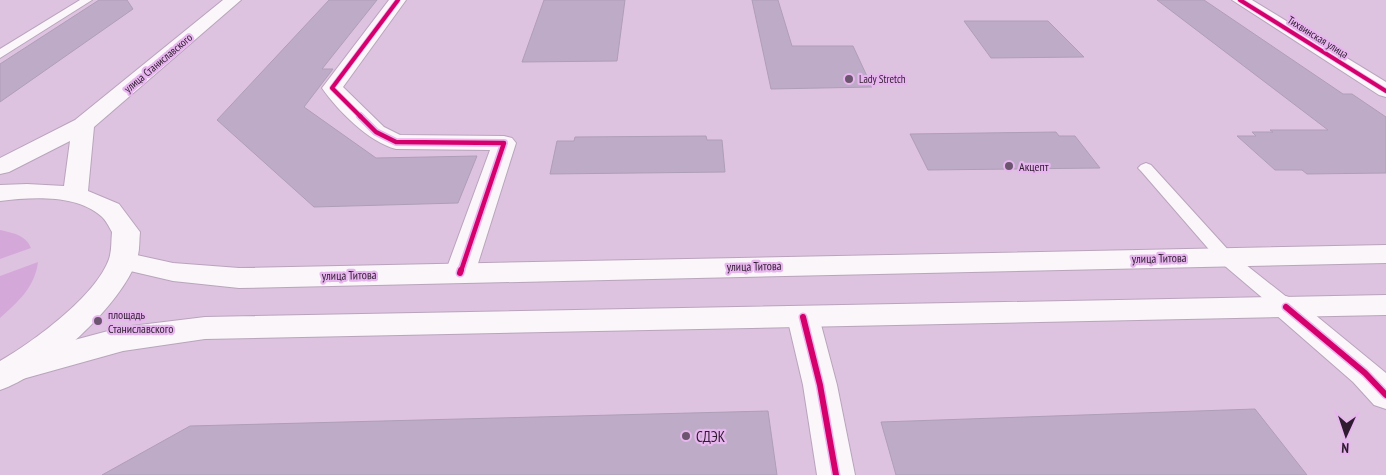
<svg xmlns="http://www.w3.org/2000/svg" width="1386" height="475" viewBox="0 0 1386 475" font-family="'PT Sans Narrow',sans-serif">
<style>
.green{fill:#d5a8da}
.building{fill:#beabc8;stroke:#af9eb7}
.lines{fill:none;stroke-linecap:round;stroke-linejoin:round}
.service-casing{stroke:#b9a4bc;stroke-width:2}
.minor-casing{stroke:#b9a4bc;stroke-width:2}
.secondary-casing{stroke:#b9a4bc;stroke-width:2}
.primary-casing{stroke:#b9a4bc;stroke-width:2}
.service{fill:#faf6fa;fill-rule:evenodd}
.minor{fill:#faf6fa;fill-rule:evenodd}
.secondary{fill:#faf6fa;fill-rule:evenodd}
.primary{fill:#faf6fa;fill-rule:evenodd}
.cycleway-far2-casing{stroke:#e8b6ee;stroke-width:5.5}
.cycleway-far1-casing{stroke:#e8b6ee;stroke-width:8}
.cycleway-casing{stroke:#e8b6ee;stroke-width:9}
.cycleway-far2{stroke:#d6006c;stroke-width:4}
.cycleway-far1{stroke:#d6006c;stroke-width:4.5}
.cycleway{stroke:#d6006c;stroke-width:6}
.poi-dot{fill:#6c566f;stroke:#e8b6ee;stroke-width:2}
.labels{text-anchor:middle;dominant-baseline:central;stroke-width:4.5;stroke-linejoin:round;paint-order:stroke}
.far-street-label{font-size:11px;fill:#2f1c31;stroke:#e8b6ee}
.far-poi-label{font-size:11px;fill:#2f1c31;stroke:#e8b6ee;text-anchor:start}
.poi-label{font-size:12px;fill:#2f1c31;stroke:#e8b6ee;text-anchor:start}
.street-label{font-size:12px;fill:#2f1c31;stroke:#e8b6ee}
.near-poi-label{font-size:15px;fill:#2f1c31;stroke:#e8b6ee;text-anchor:start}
</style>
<rect width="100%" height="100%" fill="#dec3e1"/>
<!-- green -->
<g class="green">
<path d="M0,230C13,233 26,235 31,248L0,259Z"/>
<path d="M38,262C35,287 18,302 0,318V276Z"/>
</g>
<!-- building -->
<g class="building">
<path d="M99,0H127L133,9L0,102V64Z"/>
<path d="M329,0H377L322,69H333L304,107L376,158L477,156L458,203L314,207L217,120Z"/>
<path d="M544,0H625L617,61L522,62Z"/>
<path d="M752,0H778L792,46H853L872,87L771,89Z"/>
<path d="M1157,0H1204L1343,94H1352L1386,117V173L1307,174L1302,170H1275L1237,136H1256L1252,132H1273L1270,130H1328Z"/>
<path d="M964,21H1048L1084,57L991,58Z"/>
<path d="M1056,132L1059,136H1075L1100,168L928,170L910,134Z"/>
<path d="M706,136L707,140H722L725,172L550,174L557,141H574L575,137Z"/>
<path d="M1255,409L1307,475H896L881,422Z"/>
<path d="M768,411L777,475H102L190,426Z"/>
</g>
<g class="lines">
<defs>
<g id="service">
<path d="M80,0H92L0,58V49Z"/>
<path d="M1146,163L1151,165L1231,253L1293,302L1296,307L1293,312L1286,314L1279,312L1219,261L1141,171L1138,168L1141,165Z"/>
</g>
<g id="minor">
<path d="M389,0H406L343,87L384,127L400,135L504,136L512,138L516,143L475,273L470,280L460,283L450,280L445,273L490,150L396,149C369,142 338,111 322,88Z"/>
<path d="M1232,0H1252L1386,82V97L1379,95Z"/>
<path d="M1286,296L1297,300L1386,373V409L1374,405L1353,382L1275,314L1271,307L1275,300Z"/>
<path d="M803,306L814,309L819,317L837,385L855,475H817L803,385L787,317L792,309Z"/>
</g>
<g id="secondary">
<path d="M1386,245V263L239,288L173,281L113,267L109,261L113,255L123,252L173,263L239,268Z"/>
<path d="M1386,295V315L205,339L123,351L19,380L7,376L2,367L7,358L123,327L205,317Z"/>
</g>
<path id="primary" d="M223,0H241L94,127L88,191L119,204L140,232C139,241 140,250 137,259C123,304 44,376 0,390V361C33,342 96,296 109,259C112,250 111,241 112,232C109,227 106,220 101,216C76,194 31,197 0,201V185L27,184L64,186L70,141L9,172L0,174V158L75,120Z"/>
</defs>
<!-- service casing -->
<use href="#service" class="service-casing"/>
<!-- minor casing -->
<use href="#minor" class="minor-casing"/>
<!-- secondary casing -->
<use href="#secondary" class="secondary-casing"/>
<!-- primary casing -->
<use href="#primary" class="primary-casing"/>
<!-- service -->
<use href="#service" class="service"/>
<!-- minor -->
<use href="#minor" class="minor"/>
<!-- secondary -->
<use href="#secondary" class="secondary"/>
<!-- primary -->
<use href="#primary" class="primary"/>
<defs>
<g id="cycleway-far2">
<path d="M1240,0L1386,91"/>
<path d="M361,117L332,88L398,0"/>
</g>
<path id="cycleway-far1" d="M360,116L376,132L396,142L504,143L461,271"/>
<g id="cycleway">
<path d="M460,273L461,270"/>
<path d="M1286,307L1365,373L1386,395"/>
<path d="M803,317L820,385L836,475"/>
</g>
</defs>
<!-- cycleway-far2 casing -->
<use href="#cycleway-far2" class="cycleway-far2-casing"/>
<!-- cycleway-far1 casing -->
<use href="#cycleway-far1" class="cycleway-far1-casing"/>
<!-- cycleway casing -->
<use href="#cycleway" class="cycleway-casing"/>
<!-- cycleway-far2 -->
<use href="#cycleway-far2" class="cycleway-far2"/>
<!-- cycleway-far1 -->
<use href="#cycleway-far1" class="cycleway-far1"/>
<!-- cycleway -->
<use href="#cycleway" class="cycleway"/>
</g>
<!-- markers -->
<g class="poi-dot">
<circle cx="849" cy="79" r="5"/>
<circle cx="1009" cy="166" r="5"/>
<circle cx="98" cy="321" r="5"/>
<circle cx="686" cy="436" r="5"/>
</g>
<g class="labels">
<!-- far-street labels -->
<g class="far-street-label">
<text transform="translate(1318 37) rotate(32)">Тихвинская улица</text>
<text transform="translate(158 63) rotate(-40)">улица Станиславского</text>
</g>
<!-- far-poi labels -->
<g class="far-poi-label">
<text x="859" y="79">Lady Stretch</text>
</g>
<!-- poi labels -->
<g class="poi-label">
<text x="1019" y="166">Акцепт</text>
<text x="108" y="314">площадь<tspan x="108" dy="14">Станиславского</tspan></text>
</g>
<!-- street labels -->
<g class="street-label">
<text transform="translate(1159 258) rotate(-1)">улица Титова</text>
<text transform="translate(754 266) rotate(-1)">улица Титова</text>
<text transform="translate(349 275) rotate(-1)">улица Титова</text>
</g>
<!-- near-poi labels -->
<g class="near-poi-label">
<text x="696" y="436">СДЭК</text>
</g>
</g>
<!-- north arrow -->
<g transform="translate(1346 435) rotate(183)" stroke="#e8b6ee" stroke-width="4" paint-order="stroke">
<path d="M0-4L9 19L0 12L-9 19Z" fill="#2f1c31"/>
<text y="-8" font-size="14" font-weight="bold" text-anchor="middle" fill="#2f1c31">N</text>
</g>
</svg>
